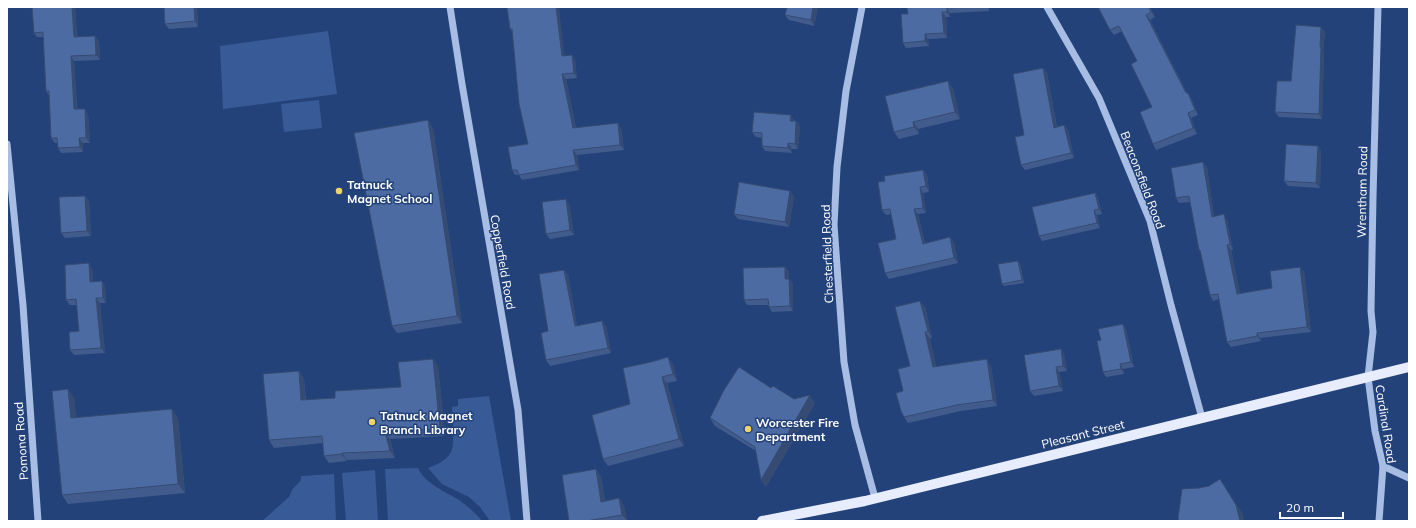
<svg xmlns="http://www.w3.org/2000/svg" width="1416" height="528" viewBox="0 0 1416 528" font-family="Mulish,sans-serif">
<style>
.green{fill:#385a97}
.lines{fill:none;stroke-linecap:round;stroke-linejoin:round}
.minor{stroke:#a7bde4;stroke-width:7}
.major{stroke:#e7edfc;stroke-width:10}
.wall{fill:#415c8c}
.shaded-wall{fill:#354b72}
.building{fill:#4c6ba3;stroke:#354b72}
.poi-dot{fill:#eed46b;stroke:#24427a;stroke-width:1.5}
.labels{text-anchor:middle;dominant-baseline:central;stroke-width:3;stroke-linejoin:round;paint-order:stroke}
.street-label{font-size:12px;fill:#fff;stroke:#24427a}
.poi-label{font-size:12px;font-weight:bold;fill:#fff;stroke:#24427a;text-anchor:start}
</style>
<rect width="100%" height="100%" fill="#24427a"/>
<!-- green -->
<g class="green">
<path d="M328,31L337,94L223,109L220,46Z"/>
<path d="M319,100L322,128L284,132L281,104Z"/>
<path d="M489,396L511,521H490L480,507L469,497L442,484L428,468C436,465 446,461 451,452C455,444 453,416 452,407L458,406V399Z"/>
<path d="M418,468C424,483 446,492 459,500C467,506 476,513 482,521H388L385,469Z"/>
<path d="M375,470L378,521H346L342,473Z"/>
<path d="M334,474L336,521H262L289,497L292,490L301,480V476Z"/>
</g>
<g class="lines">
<!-- minor -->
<g class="minor">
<path d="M450,7L462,84L518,410L527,521"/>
<path d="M862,7L846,91L837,167L834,225L844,362L855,425L875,498"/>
<path d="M1047,7L1099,98L1150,221L1171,305L1202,418"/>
<path d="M1378,7L1373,197L1371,311L1373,332L1368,377L1375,431L1383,466L1379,521"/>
<path d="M7,144L23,305L38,521"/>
<path d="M1383,466L1409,478"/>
</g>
<!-- major -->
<path class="major" d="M762,521L865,501L1409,367"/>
</g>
<!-- wall -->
<g class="wall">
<path d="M32,7H75L77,37L95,36L99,41L100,60L74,61L77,109L88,114L90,143H83V152L61,153L58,148V143H55L51,138L49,95L46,91L43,37H37L34,33Z"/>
<path d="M164,7H197L198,27L169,29L165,24Z"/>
<path d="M507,7L564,56L572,55L575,60L577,78L566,79L576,128H621L624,150L577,155L579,170L522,180L519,175H515L512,170L528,144L512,31L510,29Z"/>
<path d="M787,7H818L814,26L789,20L785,15Z"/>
<path d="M907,7H989V11L950,13V17H946L947,38L928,39L929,46L906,48L903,43L908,14Z"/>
<path d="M1098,7H1150L1155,17L1150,20L1187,93H1188L1191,98L1198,115L1191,118L1197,134L1156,150L1153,144L1152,107L1137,61L1122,31L1114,35L1110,30Z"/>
<path d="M1321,27L1325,32L1323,51L1324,52L1322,119L1279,117L1275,112L1291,81Z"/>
<path d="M1043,68L1047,73L1057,127L1064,125L1068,130L1074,158L1025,170L1021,165L1024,135Z"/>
<path d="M953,88L960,119L918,129L919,134L899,139L894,132Z"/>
<path d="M794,120V121H796L800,126L798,149H792V153L765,151L762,146V138L756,137L752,132Z"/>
<path d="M433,128L462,323L397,333L392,326Z"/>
<path d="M1318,146L1321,151L1320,188L1288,186L1284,181Z"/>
<path d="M1207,167L1214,216L1227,220L1233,250H1231L1240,294L1272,288L1300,267L1304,272L1311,332L1260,338L1261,341L1231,347L1227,342L1219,299L1213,301L1210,295L1201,253L1199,250L1190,202L1179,203L1176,198Z"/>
<path d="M923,170L927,175L929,192L923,193L926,213L918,214L925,243L950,237L954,243L958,263L889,279L885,273L896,239L891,214L886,215L882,210L885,181Z"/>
<path d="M1095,193L1098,198L1102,214L1097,215L1100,228L1042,241L1039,236Z"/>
<path d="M85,196L89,201L91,236L65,238L61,233Z"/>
<path d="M794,196L789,227L738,219L734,214Z"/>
<path d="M569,204L574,235L550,239L546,234Z"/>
<path d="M1020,263L1024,283L1004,286L1002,284Z"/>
<path d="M785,267L789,272V279L793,284V311L772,312L769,307V305H747L744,300Z"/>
<path d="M92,268L93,282L102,281L105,286L106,303H100L105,353L74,355L70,350L79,331L77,305H70L66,300Z"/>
<path d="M564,270L568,275L577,326L602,321L606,326L611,353L550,366L546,360L548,331Z"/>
<path d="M925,307L932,338H930L936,367L991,366L997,406L961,411L908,423L904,417L903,391Z"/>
<path d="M1123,324L1126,329L1134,367L1123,369L1124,374L1106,377L1103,372L1101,340Z"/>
<path d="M1061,349L1064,354L1067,371L1059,372L1063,391L1034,396L1030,391Z"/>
<path d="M673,364L677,381L667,383L684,446L608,466L603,459L630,404Z"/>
<path d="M438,366L445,436L390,439L395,458L347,460V461L329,463L324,456L323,443L274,448L269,440L299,371L304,379L306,400L335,398L401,387Z"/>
<path d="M771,388L794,399L815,403L766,487L761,480L756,451L715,426L710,418Z"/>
<path d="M74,398L76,418H178L185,493L68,504L62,495Z"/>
<path d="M596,469L601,477L605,501L619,498L624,506L627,521H569Z"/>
</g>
<!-- shaded-wall -->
<g class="shaded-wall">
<path d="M72,7H75L77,42L74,37Z"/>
<path d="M194,7H197L198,27L195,21Z"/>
<path d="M556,7H559L565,61L562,56Z"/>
<path d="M813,7H818L814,26L811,20Z"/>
<path d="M1149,7H1150L1155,17L1151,12Z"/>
<path d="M947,8L950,13V17L947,12Z"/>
<path d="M942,12L946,17L947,38L944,33Z"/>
<path d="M1146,15L1150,20L1190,99L1186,93Z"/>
<path d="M1321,27L1325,32L1323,51L1324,52L1322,119L1319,114L1320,47Z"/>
<path d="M925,34L928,39L929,46L925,41Z"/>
<path d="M95,36L99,41L100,60L96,55Z"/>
<path d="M572,55L575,60L577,78L574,73Z"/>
<path d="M71,56L74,61L77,114L74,109Z"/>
<path d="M1043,68L1047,73L1058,133L1054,128Z"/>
<path d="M562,74L566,79L577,133L573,128Z"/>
<path d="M948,81L953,88L960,119L955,112Z"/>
<path d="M1188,93L1191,98L1198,115L1195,110Z"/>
<path d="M85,109L88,114L90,143L86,138Z"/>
<path d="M1188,113L1191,118L1197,134L1193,128Z"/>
<path d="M791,115L794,120V126L790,121Z"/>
<path d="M428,120L433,128L462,323L457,316Z"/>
<path d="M796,121L800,126L798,149L795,144Z"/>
<path d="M913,122L918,129L919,134L914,127Z"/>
<path d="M618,123L621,128L624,150L620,145Z"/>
<path d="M1064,125L1068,130L1074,158L1071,153Z"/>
<path d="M79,138L83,143V152L80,147Z"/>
<path d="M788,143L792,149V153L788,148Z"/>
<path d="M1318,146L1321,151L1320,188L1316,183Z"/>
<path d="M573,150L577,155L579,170L576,165Z"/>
<path d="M1203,162L1207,167L1215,222L1212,217Z"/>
<path d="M923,170L927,175L929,192L926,186Z"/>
<path d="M920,187L923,193L926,213L923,208Z"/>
<path d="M790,191L794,196L789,227L785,222Z"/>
<path d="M1095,193L1098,198L1102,214L1099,209Z"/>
<path d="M85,196L89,201L91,236L87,231Z"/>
<path d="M566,199L569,204L574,235L570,230Z"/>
<path d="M914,209L918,214L926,249L923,244Z"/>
<path d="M1094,210L1097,215L1100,228L1097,223Z"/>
<path d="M1224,214L1227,220L1233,250L1230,244Z"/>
<path d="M950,237L954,243L958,263L954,258Z"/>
<path d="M1227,245L1231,250L1241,299L1237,294Z"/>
<path d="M1018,261L1020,263L1024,283L1022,280Z"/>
<path d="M89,263L92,268L94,287L90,282Z"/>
<path d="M785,267L789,272V284L785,279Z"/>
<path d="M1300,267L1304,272L1311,332L1307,327Z"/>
<path d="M564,270L568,275L578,331L575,326Z"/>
<path d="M789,279L793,284V311L790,306Z"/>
<path d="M102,281L105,286L106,303L103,298Z"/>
<path d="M96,298L100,303L105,353L101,348Z"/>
<path d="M920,301L925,307L932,338L928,331Z"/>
<path d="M602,321L606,326L611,353L608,348Z"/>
<path d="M1123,324L1126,329L1134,367L1131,362Z"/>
<path d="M925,332L930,338L938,373L933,367Z"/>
<path d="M1257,333L1260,338L1261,341L1257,336Z"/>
<path d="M1061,349L1064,354L1067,371L1063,366Z"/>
<path d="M668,357L673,364L677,381L673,374Z"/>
<path d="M433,359L438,366L445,436L440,429Z"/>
<path d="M987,359L991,366L997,406L993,400Z"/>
<path d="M1120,364L1123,369L1124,374L1121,369Z"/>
<path d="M1056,367L1059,372L1063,391L1059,386Z"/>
<path d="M299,371L304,379L306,408L301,400Z"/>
<path d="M662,377L667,383L684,446L679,439Z"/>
<path d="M68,389L74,398L77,427L71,418Z"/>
<path d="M810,395L815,403L766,487L761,480Z"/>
<path d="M172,409L178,418L185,493L178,484Z"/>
<path d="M385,432L390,439L395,458L390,451Z"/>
<path d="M342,453L347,460V461L341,454Z"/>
<path d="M596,469L601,477L606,509L601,502Z"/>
<path d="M1220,479L1243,514L1244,521H1240Z"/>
<path d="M619,498L624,506L627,521L622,515Z"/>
</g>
<!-- building -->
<g class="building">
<path d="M32,7H72L74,37L95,36L96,55L71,56L74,109H85L86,138H79L80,147L58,148L57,138H51L49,91H46L43,32L34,33Z"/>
<path d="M164,7H194L195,21L165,24Z"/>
<path d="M507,7H556L562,56L572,55L574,73L562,74L573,128L618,123L620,145L573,150L576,165L519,175L517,170H512L508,147L528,144L519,104L512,29H510Z"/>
<path d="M787,7H813L811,20L785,15Z"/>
<path d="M907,7H967L947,8V12H942L944,33L925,34V41L903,43L901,14H908Z"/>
<path d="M1098,7H1149L1151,12L1146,15L1186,93H1188L1195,110L1188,113L1193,128L1153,144L1140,112L1152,107L1131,64L1137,61L1120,28L1118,26L1110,30Z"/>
<path d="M1296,25L1321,27L1320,47H1321L1319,114L1275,112L1277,81H1291Z"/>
<path d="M1043,68L1054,128L1064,125L1071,153L1021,165L1015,137L1024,135L1013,74Z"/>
<path d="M948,81L955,112L913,122L914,127L894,132L885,96Z"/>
<path d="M754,112L791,115L790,121H796L795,144L788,143V148L762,146V133L752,132Z"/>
<path d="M428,120L457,316L392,326L354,133Z"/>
<path d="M1286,144L1318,146L1316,183L1284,181Z"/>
<path d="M1203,162L1212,217L1224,214L1230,244L1227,245L1237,294L1272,288L1270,271L1300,267L1307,327L1257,333V336L1227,342L1218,294L1210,295L1200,250H1199L1189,196L1176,198L1171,168Z"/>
<path d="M923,170L926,186L920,187L923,208L914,209L923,244L950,237L954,258L885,273L878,243L896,239L890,209L882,210L878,182L885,181L884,176Z"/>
<path d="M739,182L790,191L785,222L734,214Z"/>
<path d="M1095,193L1099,209L1094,210L1097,223L1039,236L1032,207Z"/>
<path d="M85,196L87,231L61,233L59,197Z"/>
<path d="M566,199L570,230L546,234L542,202Z"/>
<path d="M1018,261L1022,280L1002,284L998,264Z"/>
<path d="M89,263L90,282L102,281L103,298H96L101,348L70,350L69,332L79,331L76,299L66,300L65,265Z"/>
<path d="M785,267V279H789L790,306L769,307L768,299L744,300L743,268Z"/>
<path d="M564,270L575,326L602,321L608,348L546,360L541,333L548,331L539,274Z"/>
<path d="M920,301L928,331L925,332L933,367L987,359L993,400L957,405L904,417L901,411L896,393L903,391L898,369L910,366L895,307Z"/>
<path d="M1123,324L1131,362L1120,364L1121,369L1103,372L1097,341L1101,340L1098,329Z"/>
<path d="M1061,349L1063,366L1056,367L1059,386L1030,391L1024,355Z"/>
<path d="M668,357L673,374L662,377L679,439L603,459L592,415L630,404L623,368L651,362Z"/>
<path d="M433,359L440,429L385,432L390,451L342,453L341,454L324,456L322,436L269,440L263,374L299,371L301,400L335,398V391L401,387L398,362Z"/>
<path d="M739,367L771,388L773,386L794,399L810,395L761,480L755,447L710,418L724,390Z"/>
<path d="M68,389L71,418L172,409L178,484L62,495L52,391Z"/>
<path d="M596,469L601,502L619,498L622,515L586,521H569L562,475Z"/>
<path d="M1220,479L1236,505L1240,521H1179L1178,518L1182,489L1199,488L1209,486Z"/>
</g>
<!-- markers -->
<g class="poi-dot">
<circle cx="339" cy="191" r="4"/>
<circle cx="372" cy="422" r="4"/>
<circle cx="748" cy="429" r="4"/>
</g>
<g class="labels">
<!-- street labels -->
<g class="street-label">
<text transform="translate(1143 180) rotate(69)">Beaconsfield Road</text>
<text transform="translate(1362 192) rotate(-89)">Wrentham Road</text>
<text transform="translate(827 254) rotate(-92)">Chesterfield Road</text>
<text transform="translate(503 262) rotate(80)">Copperfield Road</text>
<text transform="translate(1386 424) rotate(81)">Cardinal Road</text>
<text transform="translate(1083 434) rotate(-14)">Pleasant Street</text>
<text transform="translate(21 441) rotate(-94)">Pomona Road</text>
</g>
<!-- poi labels -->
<g class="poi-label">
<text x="347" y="184">Tatnuck<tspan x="347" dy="14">Magnet School</tspan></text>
<text x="380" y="415">Tatnuck Magnet<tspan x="380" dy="14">Branch Library</tspan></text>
<text x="756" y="422">Worcester Fire<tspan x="756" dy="14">Department</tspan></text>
</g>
</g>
<!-- border -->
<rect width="1416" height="528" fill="none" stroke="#ffffff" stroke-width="16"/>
<!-- scale -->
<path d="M1280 512v6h63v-6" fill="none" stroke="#ffffff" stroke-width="2"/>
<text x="1286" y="512" font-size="12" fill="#ffffff" stroke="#24427a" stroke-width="3" paint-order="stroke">20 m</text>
</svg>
